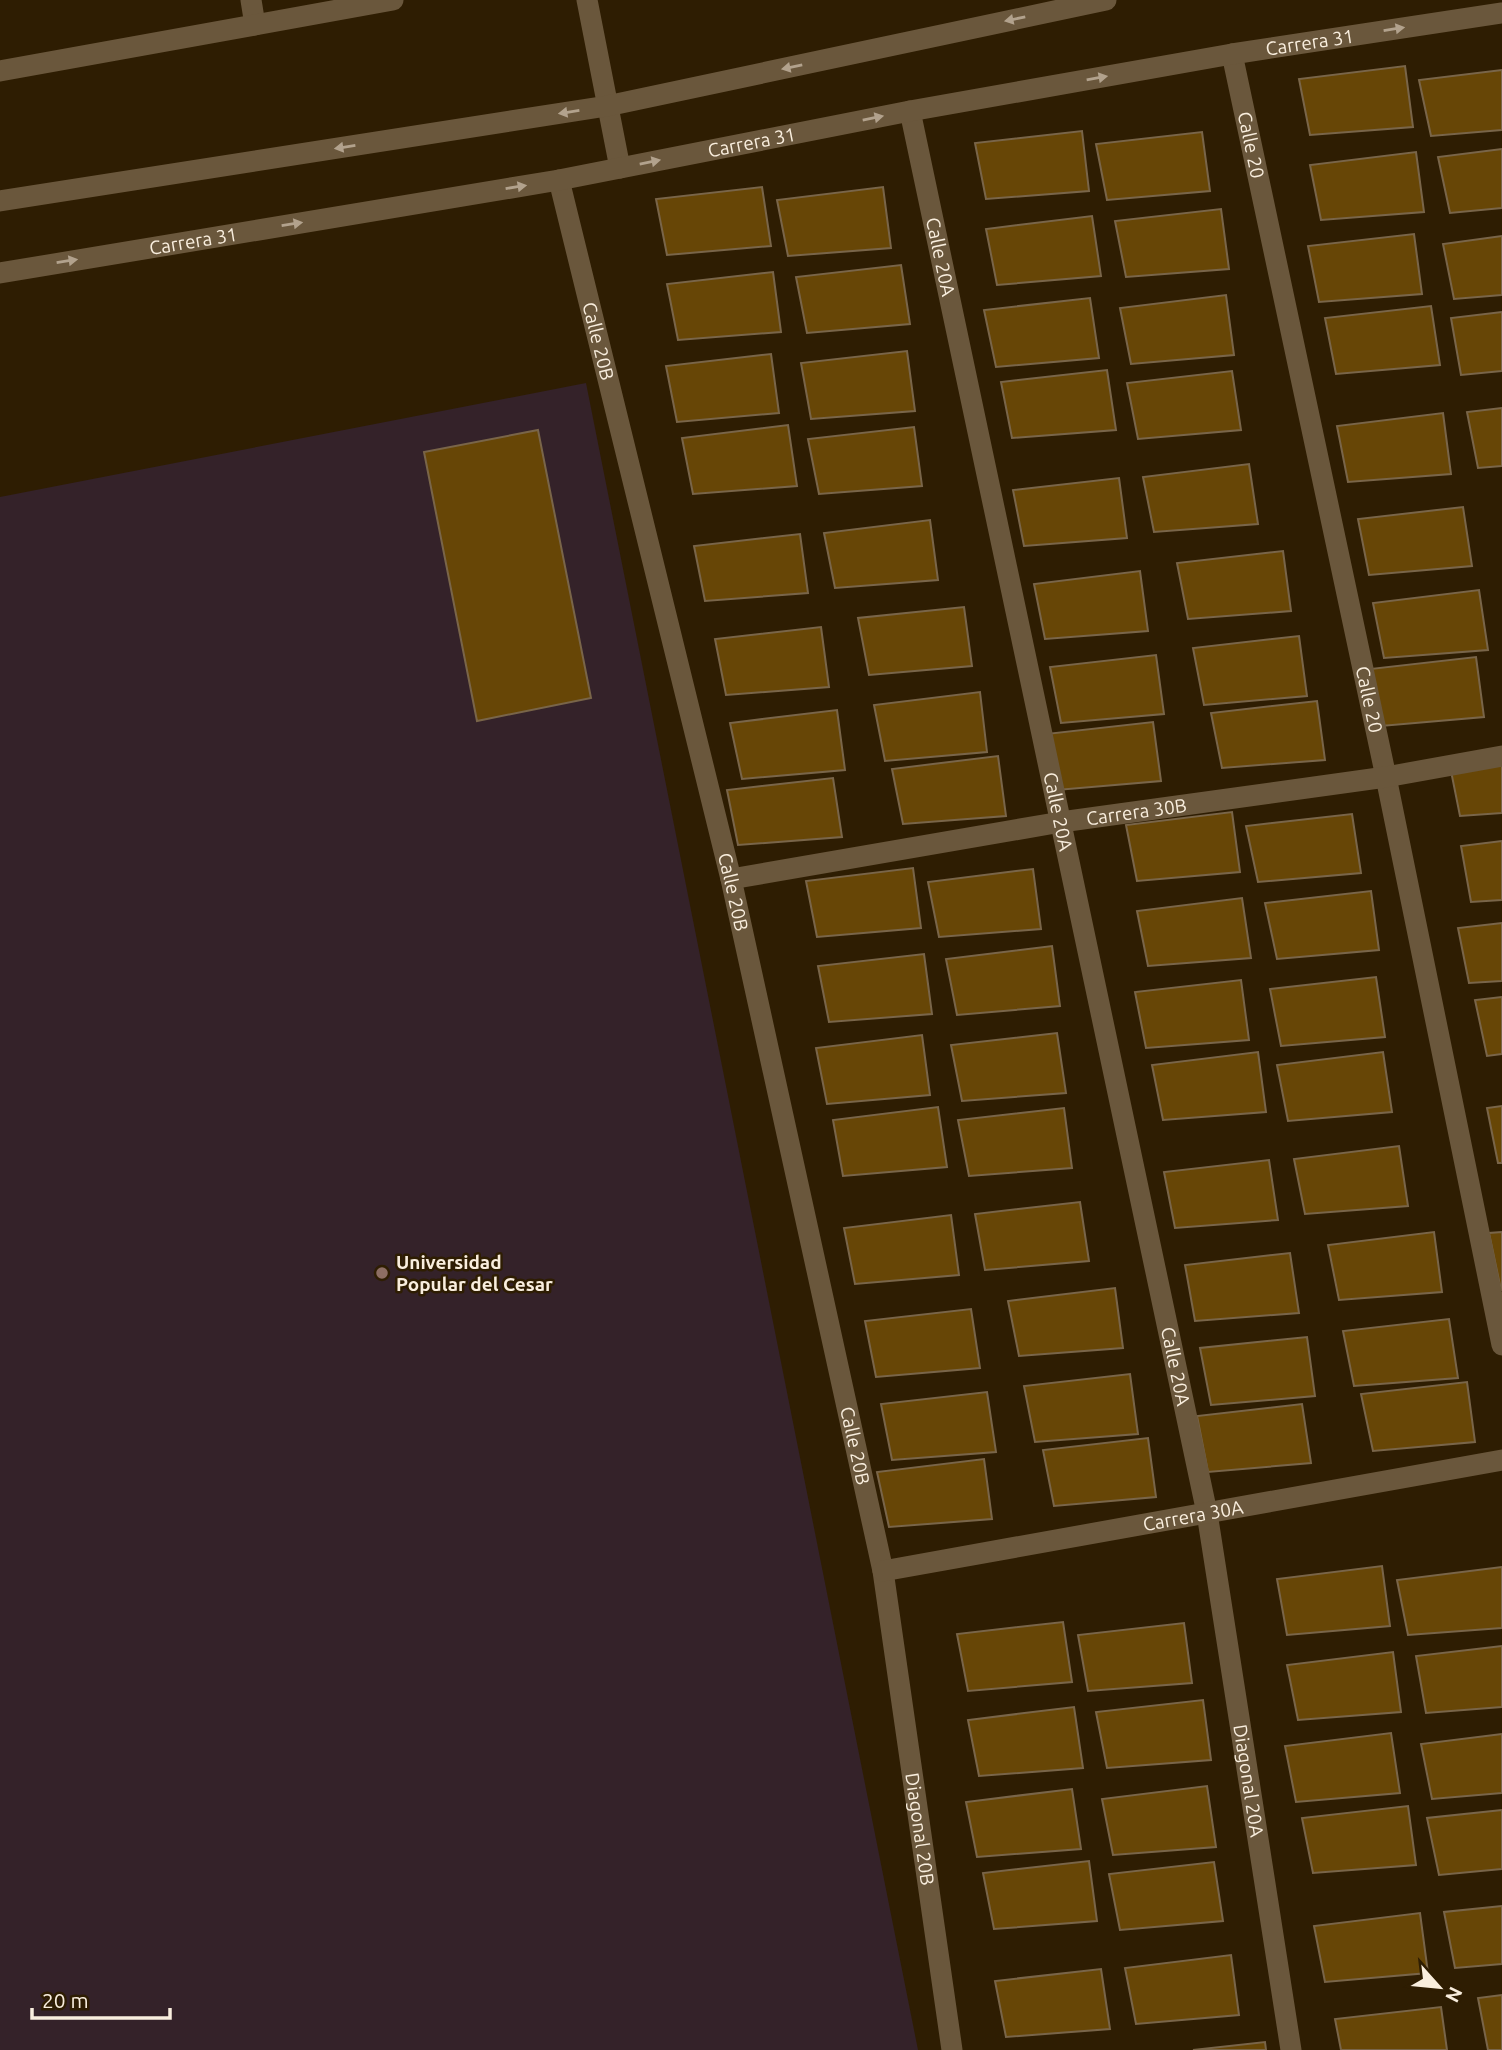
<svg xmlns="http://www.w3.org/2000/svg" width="1502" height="2050" viewBox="0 0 1502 2050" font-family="Ubuntu,sans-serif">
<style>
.education{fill:#342229}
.building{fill:#674606;stroke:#796549;stroke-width:2}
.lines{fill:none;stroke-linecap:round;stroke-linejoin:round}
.street{stroke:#6a573c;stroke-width:21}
.secondary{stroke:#6a573c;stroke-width:21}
.oneway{fill:#b2a28d}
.education-dot{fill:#8d6e63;stroke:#2e1d02;stroke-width:2.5}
.labels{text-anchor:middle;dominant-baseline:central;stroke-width:5;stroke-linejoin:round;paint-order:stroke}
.street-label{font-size:19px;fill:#f9eede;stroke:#2e1d02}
.poi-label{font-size:19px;font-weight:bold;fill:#f9eede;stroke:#2e1d02;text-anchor:start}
</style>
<rect width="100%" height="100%" fill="#2e1d02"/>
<!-- education -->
<path class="education" d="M586,383L918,2050H0V497Z"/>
<!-- building -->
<g class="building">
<path d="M1405,66L1413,127L1310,135L1299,79Z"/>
<path d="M1502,70V130L1431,136L1419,80Z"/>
<path d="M1082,131L1089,191L986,199L975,143Z"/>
<path d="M1202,132L1210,191L1107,200L1096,144Z"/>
<path d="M1502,149V208L1450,213L1438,157Z"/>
<path d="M1416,152L1424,212L1321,220L1310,165Z"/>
<path d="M762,187L771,246L667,255L656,199Z"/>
<path d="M883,187L891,248L788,256L777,200Z"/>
<path d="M1221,209L1229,269L1126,277L1115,221Z"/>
<path d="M1092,216L1101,276L997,285L986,229Z"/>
<path d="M1414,234L1422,294L1319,302L1308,246Z"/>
<path d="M1502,236V295L1454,299L1443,244Z"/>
<path d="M901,265L910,324L807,333L796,277Z"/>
<path d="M773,272L781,332L678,340L667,284Z"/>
<path d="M1226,295L1234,355L1131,364L1120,308Z"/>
<path d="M1090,298L1099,358L996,367L984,310Z"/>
<path d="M1431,306L1440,365L1336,374L1325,318Z"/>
<path d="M1502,312V371L1461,375L1451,318Z"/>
<path d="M907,351L915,411L811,419L801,363Z"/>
<path d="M771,354L779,413L677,422L666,366Z"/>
<path d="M1107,370L1116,430L1012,438L1001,382Z"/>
<path d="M1232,371L1241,430L1138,439L1127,383Z"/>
<path d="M1502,408V466L1478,468L1467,412Z"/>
<path d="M1443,413L1451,474L1348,482L1337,426Z"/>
<path d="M788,425L797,486L693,494L682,438Z"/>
<path d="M914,427L922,486L819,494L808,439Z"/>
<path d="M538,430L591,698L477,721L424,452Z"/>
<path d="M1249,464L1258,524L1154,532L1143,477Z"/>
<path d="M1119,478L1127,538L1024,546L1013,490Z"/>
<path d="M1463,507L1472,566L1369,575L1358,519Z"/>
<path d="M930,520L938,580L835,588L824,533Z"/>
<path d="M800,534L808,593L705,601L694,546Z"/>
<path d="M1283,551L1291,611L1188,619L1177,563Z"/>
<path d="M1140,571L1148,631L1045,639L1034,584Z"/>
<path d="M1479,590L1488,650L1384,658L1373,603Z"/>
<path d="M964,607L972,666L869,675L858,618Z"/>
<path d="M821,627L829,687L726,695L715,639Z"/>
<path d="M1299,636L1307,696L1204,705L1193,648Z"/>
<path d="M1156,655L1164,714L1061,723L1050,667Z"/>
<path d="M1476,657L1484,717L1381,726L1370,669Z"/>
<path d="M980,692L987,752L885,761L874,705Z"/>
<path d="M1317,701L1325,760L1222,768L1211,713Z"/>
<path d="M837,710L845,770L742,779L730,723Z"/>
<path d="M1153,722L1161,781L1057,790L1046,734Z"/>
<path d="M1502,755V813L1460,816L1449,761Z"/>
<path d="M998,756L1006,816L903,824L892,769Z"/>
<path d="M833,778L842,837L738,845L727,790Z"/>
<path d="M1232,812L1240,872L1137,881L1126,825Z"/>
<path d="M1352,814L1361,873L1258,882L1246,826Z"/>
<path d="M1502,841V900L1471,902L1461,846Z"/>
<path d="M913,868L921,928L817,937L806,881Z"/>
<path d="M1033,869L1041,929L939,937L928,882Z"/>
<path d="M1371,891L1379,950L1277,959L1265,903Z"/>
<path d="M1242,898L1251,958L1148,966L1137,911Z"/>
<path d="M1502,923V981L1469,983L1458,928Z"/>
<path d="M1052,946L1060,1006L957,1015L946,959Z"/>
<path d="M924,954L932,1014L829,1022L818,966Z"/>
<path d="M1376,977L1385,1037L1281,1046L1270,989Z"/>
<path d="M1241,980L1249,1040L1146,1048L1135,992Z"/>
<path d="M1502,997V1054L1487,1056L1475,1000Z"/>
<path d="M1057,1033L1066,1093L962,1101L951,1045Z"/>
<path d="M922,1035L930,1095L827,1104L816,1048Z"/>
<path d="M1258,1052L1266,1112L1163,1120L1152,1065Z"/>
<path d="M1383,1052L1392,1112L1288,1121L1277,1065Z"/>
<path d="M1502,1106V1163H1498L1487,1108Z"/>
<path d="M938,1107L947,1167L843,1176L833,1120Z"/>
<path d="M1064,1108L1072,1168L969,1176L958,1120Z"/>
<path d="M1399,1146L1408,1206L1305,1214L1294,1159Z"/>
<path d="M1269,1160L1278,1220L1175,1228L1164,1172Z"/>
<path d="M1080,1202L1089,1261L985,1270L975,1214Z"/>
<path d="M951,1215L959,1275L855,1284L844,1228Z"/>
<path d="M1434,1232L1442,1292L1339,1300L1328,1245Z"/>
<path d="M1502,1232V1290H1501L1489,1233Z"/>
<path d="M1290,1253L1299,1313L1195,1321L1185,1265Z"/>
<path d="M1115,1288L1123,1348L1019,1356L1008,1301Z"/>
<path d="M971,1309L980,1368L876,1377L865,1321Z"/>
<path d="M1449,1319L1458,1378L1354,1386L1343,1331Z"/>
<path d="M1307,1337L1315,1396L1211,1405L1200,1348Z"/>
<path d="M1130,1374L1138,1434L1035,1442L1024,1386Z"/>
<path d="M1467,1382L1475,1442L1373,1451L1361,1394Z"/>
<path d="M987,1392L996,1452L892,1460L881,1404Z"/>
<path d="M1302,1404L1311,1463L1208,1472L1197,1416Z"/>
<path d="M1148,1438L1156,1497L1054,1506L1043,1450Z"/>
<path d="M984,1459L992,1519L889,1527L877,1472Z"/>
<path d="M1382,1566L1390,1626L1287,1635L1277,1579Z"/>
<path d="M1502,1567V1628L1408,1635L1397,1580Z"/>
<path d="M1063,1622L1072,1682L968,1691L957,1634Z"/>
<path d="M1184,1623L1192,1683L1088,1691L1078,1635Z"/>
<path d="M1502,1646V1707L1426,1713L1416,1656Z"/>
<path d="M1393,1652L1401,1712L1298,1720L1287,1665Z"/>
<path d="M1203,1700L1211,1760L1107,1768L1096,1712Z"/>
<path d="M1074,1707L1083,1768L979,1776L968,1720Z"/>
<path d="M1391,1733L1400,1793L1296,1802L1285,1746Z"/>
<path d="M1502,1734V1793L1432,1799L1421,1744Z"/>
<path d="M1207,1786L1216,1847L1113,1855L1102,1799Z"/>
<path d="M1072,1789L1081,1849L977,1857L966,1802Z"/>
<path d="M1408,1806L1416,1865L1313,1873L1302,1818Z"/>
<path d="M1502,1810V1869L1439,1875L1427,1818Z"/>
<path d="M1089,1861L1097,1921L994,1929L983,1873Z"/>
<path d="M1214,1862L1223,1921L1120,1930L1109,1874Z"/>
<path d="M1502,1906V1964L1455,1968L1444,1912Z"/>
<path d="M1420,1913L1428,1973L1325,1982L1314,1926Z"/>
<path d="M1231,1955L1239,2015L1136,2024L1125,1968Z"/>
<path d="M1101,1969L1110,2029L1006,2037L995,1981Z"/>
<path d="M1502,1995V2050H1488L1478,1998Z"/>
<path d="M1441,2007L1447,2050H1341L1335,2019Z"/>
<path d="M1265,2042L1266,2050H1193Z"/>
</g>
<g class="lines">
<!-- street -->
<g class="street">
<path d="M251,0L255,25"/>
<path d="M587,0L620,168"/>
<path id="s1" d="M1232,54L1386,777L1502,1345"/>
<path d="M0,71L393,0"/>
<path id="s2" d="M910,111L1207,1513L1291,2050"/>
<path id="s3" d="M559,180L731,879L883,1571L952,2050"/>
<path id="s4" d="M731,879L1061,822L1386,777L1502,756"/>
<path id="s5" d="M883,1571L1502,1460"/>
</g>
<!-- secondary -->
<g class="secondary">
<path d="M0,201L607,106L1106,0"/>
<path id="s6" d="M0,273L559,180L910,111L1232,54L1502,13"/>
</g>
</g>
<!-- one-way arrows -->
<defs><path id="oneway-solid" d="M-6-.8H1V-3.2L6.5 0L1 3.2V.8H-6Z" transform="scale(1.75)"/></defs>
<g class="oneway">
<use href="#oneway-solid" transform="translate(1015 19) rotate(168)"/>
<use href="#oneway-solid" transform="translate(1394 29) rotate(-9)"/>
<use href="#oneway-solid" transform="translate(792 67) rotate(168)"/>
<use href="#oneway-solid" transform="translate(1097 78) rotate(-10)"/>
<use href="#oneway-solid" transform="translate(569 112) rotate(171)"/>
<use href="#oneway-solid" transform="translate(873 118) rotate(-11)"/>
<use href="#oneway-solid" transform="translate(345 147) rotate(171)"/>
<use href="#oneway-solid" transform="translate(650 162) rotate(-11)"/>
<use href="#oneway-solid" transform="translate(516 187) rotate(-9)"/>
<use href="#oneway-solid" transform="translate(292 224) rotate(-9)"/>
<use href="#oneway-solid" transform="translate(67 261) rotate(-9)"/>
</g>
<!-- markers -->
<circle class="education-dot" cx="382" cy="1273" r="7"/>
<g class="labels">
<!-- street labels -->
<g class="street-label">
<text stroke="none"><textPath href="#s6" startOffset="1330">Carrera 31</textPath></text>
<text stroke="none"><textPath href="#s6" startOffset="763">Carrera 31</textPath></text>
<text stroke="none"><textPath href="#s1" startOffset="93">Calle 20</textPath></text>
<text stroke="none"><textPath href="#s6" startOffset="196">Carrera 31</textPath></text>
<text stroke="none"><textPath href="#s2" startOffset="149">Calle 20A</textPath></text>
<text stroke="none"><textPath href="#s3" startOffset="166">Calle 20B</textPath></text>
<text stroke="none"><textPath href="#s1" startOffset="660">Calle 20</textPath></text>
<text stroke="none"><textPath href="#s2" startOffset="716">Calle 20A</textPath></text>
<text stroke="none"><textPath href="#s4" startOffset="411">Carrera 30B</textPath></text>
<text stroke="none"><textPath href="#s3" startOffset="733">Calle 20B</textPath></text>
<text stroke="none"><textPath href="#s2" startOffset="1283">Calle 20A</textPath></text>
<text stroke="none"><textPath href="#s3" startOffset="1300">Calle 20B</textPath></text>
<text stroke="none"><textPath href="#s5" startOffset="315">Carrera 30A</textPath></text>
<text stroke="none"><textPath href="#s2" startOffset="1704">Diagonal 20A</textPath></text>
<text stroke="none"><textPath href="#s3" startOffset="1689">Diagonal 20B</textPath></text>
</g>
<!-- poi labels -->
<g class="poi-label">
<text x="396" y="1262">Universidad<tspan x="396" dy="22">Popular del Cesar</tspan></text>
</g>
</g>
<!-- north arrow -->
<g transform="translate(1439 1987) rotate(117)" stroke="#2e1d02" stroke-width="5" paint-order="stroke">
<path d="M0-5L12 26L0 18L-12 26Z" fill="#f9eede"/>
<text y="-10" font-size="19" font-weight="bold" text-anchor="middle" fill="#f9eede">N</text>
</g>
<!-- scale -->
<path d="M32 2008v10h138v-10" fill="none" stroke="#f9eede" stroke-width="3.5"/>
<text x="42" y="2008" font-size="21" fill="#f9eede" stroke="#2e1d02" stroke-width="5" paint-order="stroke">20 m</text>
</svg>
